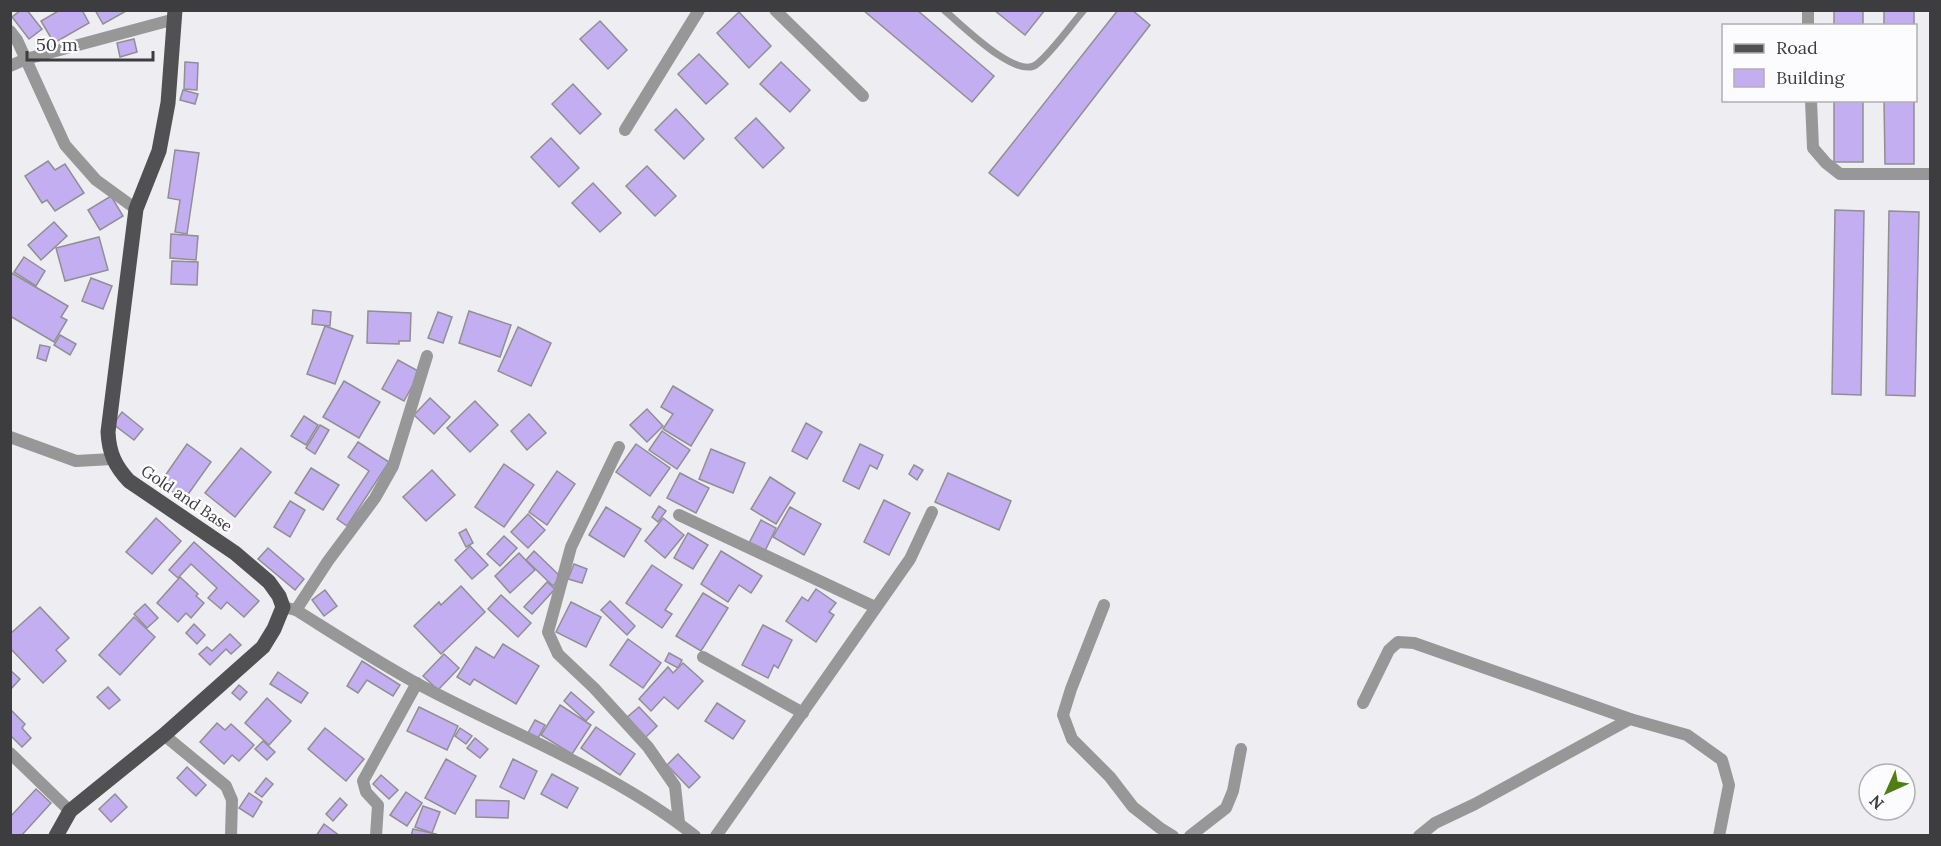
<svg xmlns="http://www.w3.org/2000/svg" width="1941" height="846" viewBox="0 0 1941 846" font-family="Lora,serif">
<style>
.building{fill:#c3aef1;stroke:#908f92;stroke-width:1.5}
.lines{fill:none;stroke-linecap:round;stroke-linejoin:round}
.service{stroke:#979798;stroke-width:7}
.minor{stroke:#979798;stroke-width:12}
.primary{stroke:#515153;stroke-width:15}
.labels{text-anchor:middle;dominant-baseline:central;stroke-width:5;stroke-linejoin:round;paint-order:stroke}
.street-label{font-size:16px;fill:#3d3c3e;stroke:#fcfbfe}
</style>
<rect width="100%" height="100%" fill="#eeedf1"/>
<!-- building -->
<g class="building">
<path d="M21,10H27L42,29L29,39L12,17Z"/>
<path d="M60,10H82L89,23L54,43L41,21Z"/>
<path d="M95,10H128L103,24Z"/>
<path d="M863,10H917L994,76L972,102Z"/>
<path d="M994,10H1045L1025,35Z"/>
<path d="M1118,10H1132L1150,25L1018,196L989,173Z"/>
<rect x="1834" y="10" width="29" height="16"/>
<rect x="1884" y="10" width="30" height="16"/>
<path d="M739,12L771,46L749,68L717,33Z"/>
<path d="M600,21L627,50L608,69L580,39Z"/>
<path d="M134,39L137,52L120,57L117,43Z"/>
<path d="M699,54L728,84L706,104L678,74Z"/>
<path d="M185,62L198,63L197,90L184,89Z"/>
<path d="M781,62L810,90L790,112L760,84Z"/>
<path d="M573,84L601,114L580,134L552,104Z"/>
<path d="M183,90L198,94L195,104L180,100Z"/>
<rect x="1834" y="100" width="29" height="62"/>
<path d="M1884,100H1914V164H1885Z"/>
<path d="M676,109L704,139L684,159L655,130Z"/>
<path d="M756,118L784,148L763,168L735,138Z"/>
<path d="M551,138L579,168L559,187L531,157Z"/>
<path d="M175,150L199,153L187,234L175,232L180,200L168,198Z"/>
<path d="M48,161L55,170L65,164L84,193L55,211L47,200L42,203L25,176Z"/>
<path d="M647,166L676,196L655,216L626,186Z"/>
<path d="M593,183L621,213L600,232L572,203Z"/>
<path d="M111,196L123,216L100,230L88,210Z"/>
<path d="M1835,210L1864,211L1861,395L1832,394Z"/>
<path d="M1889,211L1919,212L1915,396L1886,395Z"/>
<path d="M54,222L67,236L41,260L28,245Z"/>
<path d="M171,234L198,236L196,260L170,258Z"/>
<path d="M99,237L108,270L65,281L56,248Z"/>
<path d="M24,257L45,271L36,286L14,272Z"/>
<path d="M172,261L198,262L197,285L171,284Z"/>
<path d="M10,272L68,306L61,317L67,320L54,342L10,316Z"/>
<path d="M91,278L112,286L103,309L82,301Z"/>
<path d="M313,310L331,312L330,326L312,324Z"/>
<path d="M368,311L411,313L410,341H399V344L367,343Z"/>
<path d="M469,311L511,325L500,357L459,343Z"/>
<path d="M438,312L452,317L443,343L428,338Z"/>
<path d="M325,326L353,336L335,384L307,374Z"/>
<path d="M518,327L551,343L531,386L498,371Z"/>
<path d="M60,335L76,344L70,355L54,345Z"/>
<path d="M40,345L50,347L46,361L37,358Z"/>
<path d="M398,360L420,372L404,401L382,389Z"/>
<path d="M344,381L380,402L359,438L323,417Z"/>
<path d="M673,386L713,410L691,446L663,429L673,414L661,407Z"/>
<path d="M430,398L450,417L434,434L414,415Z"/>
<path d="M475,401L498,425L470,452L447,428Z"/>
<path d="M647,409L663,426L647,442L630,425Z"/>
<path d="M122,412L143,429L134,440L113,424Z"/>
<path d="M529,414L546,433L527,450L511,431Z"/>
<path d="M304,416L318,425L306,445L291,436Z"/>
<path d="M806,423L822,432L807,459L792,451Z"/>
<path d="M320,425L329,430L315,454L306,448Z"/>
<path d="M662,431L690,450L677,469L649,450Z"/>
<path d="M358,442L389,462L347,526L337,519L369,471L348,457Z"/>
<path d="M187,444L211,462L184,500L160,483Z"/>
<path d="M636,444L670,468L650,496L616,472Z"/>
<path d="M860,444L883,455L877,469L870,465L859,489L843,481Z"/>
<path d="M241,448L271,472L235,517L205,493Z"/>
<path d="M711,449L745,463L733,493L699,479Z"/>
<path d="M504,464L534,485L504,527L475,507Z"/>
<path d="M914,465L923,470L917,480L909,474Z"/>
<path d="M311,468L339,485L323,510L295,493Z"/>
<path d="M432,470L455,495L426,521L403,497Z"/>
<path d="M557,471L575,484L547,525L529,512Z"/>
<path d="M680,473L709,488L696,513L667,498Z"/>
<path d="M948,473L1011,501L999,530L935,502Z"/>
<path d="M770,477L795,493L776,524L751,509Z"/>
<path d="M884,500L910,513L889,555L864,542Z"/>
<path d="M290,501L305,510L290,537L274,527Z"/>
<path d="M659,506L666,511L658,522L652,517Z"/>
<path d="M606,507L641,529L624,557L589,535Z"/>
<path d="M790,507L821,524L804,555L773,537Z"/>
<path d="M528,514L545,530L528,548L511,532Z"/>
<path d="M156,518L181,541L152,574L126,552Z"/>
<path d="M663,518L684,535L665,558L645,541Z"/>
<path d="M761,520L776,528L764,553L748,545Z"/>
<path d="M466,529L473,543L466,547L459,533Z"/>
<path d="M688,533L708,545L693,569L674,558Z"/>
<path d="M504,536L517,548L500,566L487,554Z"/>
<path d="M194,542L259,601L244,617L227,602L221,609L208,598L217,588L191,564L178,578L169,570Z"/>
<path d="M470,546L488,565L472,579L455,560Z"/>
<path d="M268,548L304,579L295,590L258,559Z"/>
<path d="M534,551L561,577L553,586L526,560Z"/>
<path d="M721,551L762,576L751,593L739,585L728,602L701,584Z"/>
<path d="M519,553L535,570L510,593L495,576Z"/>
<path d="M574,564L587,569L582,583L568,579Z"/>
<path d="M652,565L682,585L665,610L672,614L662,628L626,603Z"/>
<path d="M180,577L198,594L196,596L204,603L191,618L186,613L178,622L157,603Z"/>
<path d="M547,582L555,589L532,614L524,607Z"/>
<path d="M461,586L485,612L441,654L414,626L439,602L441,605Z"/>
<path d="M816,589L836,603L829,612L834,615L816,642L786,621L802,597L808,601Z"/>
<path d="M325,590L337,606L324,616L312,600Z"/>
<path d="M703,593L728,608L701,651L676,636Z"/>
<path d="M501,595L531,623L518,637L488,609Z"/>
<path d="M610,601L635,626L627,635L601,610Z"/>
<path d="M571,602L601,617L586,647L556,632Z"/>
<path d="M145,604L158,618L147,628L134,614Z"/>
<path d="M40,607L69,638L56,650L66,661L43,683L10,648V634Z"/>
<path d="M134,617L155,637L120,675L99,655Z"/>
<path d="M194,624L205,635L197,644L186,633Z"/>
<path d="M763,625L792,640L778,668L774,665L768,678L742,665Z"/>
<path d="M230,634L241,645L231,654L226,649L210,665L199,654L207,647L212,651Z"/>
<path d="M628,639L661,663L643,688L610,665Z"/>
<path d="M503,644L539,666L516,704L474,679L470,685L457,677L476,647L494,658Z"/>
<path d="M669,653L682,660L678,668L665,661Z"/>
<path d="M444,654L459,668L438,690L423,676Z"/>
<path d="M362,661L400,685L393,696L367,680L358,693L347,686Z"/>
<path d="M683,663L703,681L678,709L664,697L651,711L639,699L668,667L673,673Z"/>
<path d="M10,670L20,679L10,690Z"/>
<path d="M278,672L308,693L301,703L270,684Z"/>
<path d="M239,685L247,692L240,700L232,693Z"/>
<path d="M108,687L120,700L109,709L97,697Z"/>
<path d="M571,692L594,712L586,721L564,701Z"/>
<path d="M267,698L291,721L269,745L245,723Z"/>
<path d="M717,703L745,721L733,739L705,721Z"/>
<path d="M560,705L591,725L572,754L541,735Z"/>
<path d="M419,707L458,726L447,750L407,731Z"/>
<path d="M639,707L657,726L645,738L626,718Z"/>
<path d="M10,709L25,724L22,728L31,738L22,747L10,735Z"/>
<path d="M535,720L545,725L538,738L528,733Z"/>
<path d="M217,723L225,730L231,724L254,745L239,761L232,755L224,764L200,742Z"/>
<path d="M596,727L635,754L620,775L581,748Z"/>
<path d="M325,728L364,759L346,781L308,749Z"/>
<path d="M460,728L472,736L466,744L455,736Z"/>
<path d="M475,738L488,749L480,758L467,748Z"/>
<path d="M263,741L275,752L267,760L255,749Z"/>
<path d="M678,754L700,777L689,788L667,765Z"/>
<path d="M446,759L476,776L455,814L425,798Z"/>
<path d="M513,759L537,771L524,799L500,787Z"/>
<path d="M187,767L206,785L196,796L177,778Z"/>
<path d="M552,774L578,788L567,808L541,794Z"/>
<path d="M381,775L398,790L389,799L373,784Z"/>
<path d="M266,778L273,784L262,797L255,792Z"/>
<path d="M36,789L51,803L21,836H10V817Z"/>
<path d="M406,792L422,803L407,826L390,815Z"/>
<path d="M249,793L262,802L253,817L239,808Z"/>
<path d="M115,794L127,807L111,822L99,809Z"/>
<path d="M340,798L347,805L333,821L326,814Z"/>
<path d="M476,800L509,801L508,818L476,817Z"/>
<path d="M423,806L440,812L432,833L415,827Z"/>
<path d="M324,824L340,836H316Z"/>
<path d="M413,829L436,834L435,836H411Z"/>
</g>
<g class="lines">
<!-- service -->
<path class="service" d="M944,10C961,24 1017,81 1037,64C1052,52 1071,25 1084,10"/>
<!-- minor -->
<g class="minor">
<path d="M775,10L863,96"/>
<path d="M1808,10V26"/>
<path d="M10,31L17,40L65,145L96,180L136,209"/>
<path d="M10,66L26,59L175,19"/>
<path d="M1811,100L1813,148L1826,163L1840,174H1930"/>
<path d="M625,130L699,10"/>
<path d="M10,437L76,461L112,459"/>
<path d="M619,447L571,547L548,632L558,654L594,688L648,747L675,786L679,823"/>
<path d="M679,515L875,607"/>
<path d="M1104,605L1071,689L1063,715L1072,739L1110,777L1133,807L1160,828L1173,836"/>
<path d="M283,607L296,610C336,635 376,661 418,684C509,733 614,771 695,836"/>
<path d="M296,610L328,561L375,498L393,466L427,356"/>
<path d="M703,657L803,713"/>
<path d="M1363,703L1389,650L1398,642L1414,643L1630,719"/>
<path d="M164,735L226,786L232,800L231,836"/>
<path d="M10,753L70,811"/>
<path d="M376,836L378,805L366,792L363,781L417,683"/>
<path d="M716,836L910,559L932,512"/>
<path d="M1190,836L1226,808L1233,791L1241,749"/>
<path d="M1419,836L1435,823L1475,804L1630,719L1687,735L1722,760L1729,785L1719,836"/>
</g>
<!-- primary -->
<path class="primary" d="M56,836L70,811L164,735L263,647L274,629L283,607L279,596L269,582L235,553L129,481C115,466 109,453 108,432L136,209L159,151L168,103L175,10"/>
</g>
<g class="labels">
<!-- street labels -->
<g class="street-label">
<text transform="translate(187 498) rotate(34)">Gold and Base</text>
</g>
</g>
<!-- border -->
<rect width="1941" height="846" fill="none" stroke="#3d3c3e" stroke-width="24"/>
<!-- legend -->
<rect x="1722" y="24" width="195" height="78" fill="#fcfbfe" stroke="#b0afb1" stroke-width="1.5"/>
<rect x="1734" y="44" width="30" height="9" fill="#515153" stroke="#b0afb1" stroke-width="1.5"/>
<text x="1776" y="54" font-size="18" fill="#3d3c3e">Road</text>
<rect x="1734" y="69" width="30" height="18" fill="#c3aef1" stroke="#b0afb1" stroke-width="1.5"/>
<text x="1776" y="84" font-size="18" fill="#3d3c3e">Building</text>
<!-- north arrow -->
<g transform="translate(1887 792) rotate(225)"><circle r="28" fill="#fcfbfe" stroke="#b0afb1" stroke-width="1.5"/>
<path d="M0-4.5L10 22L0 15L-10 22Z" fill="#4e7f10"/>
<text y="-9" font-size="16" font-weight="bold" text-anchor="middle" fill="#3d3c3e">N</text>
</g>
<!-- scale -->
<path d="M27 51v9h126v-9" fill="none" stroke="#3d3c3e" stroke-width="3"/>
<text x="36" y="51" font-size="18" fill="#3d3c3e" stroke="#fcfbfe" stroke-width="4.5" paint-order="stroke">50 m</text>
</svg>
